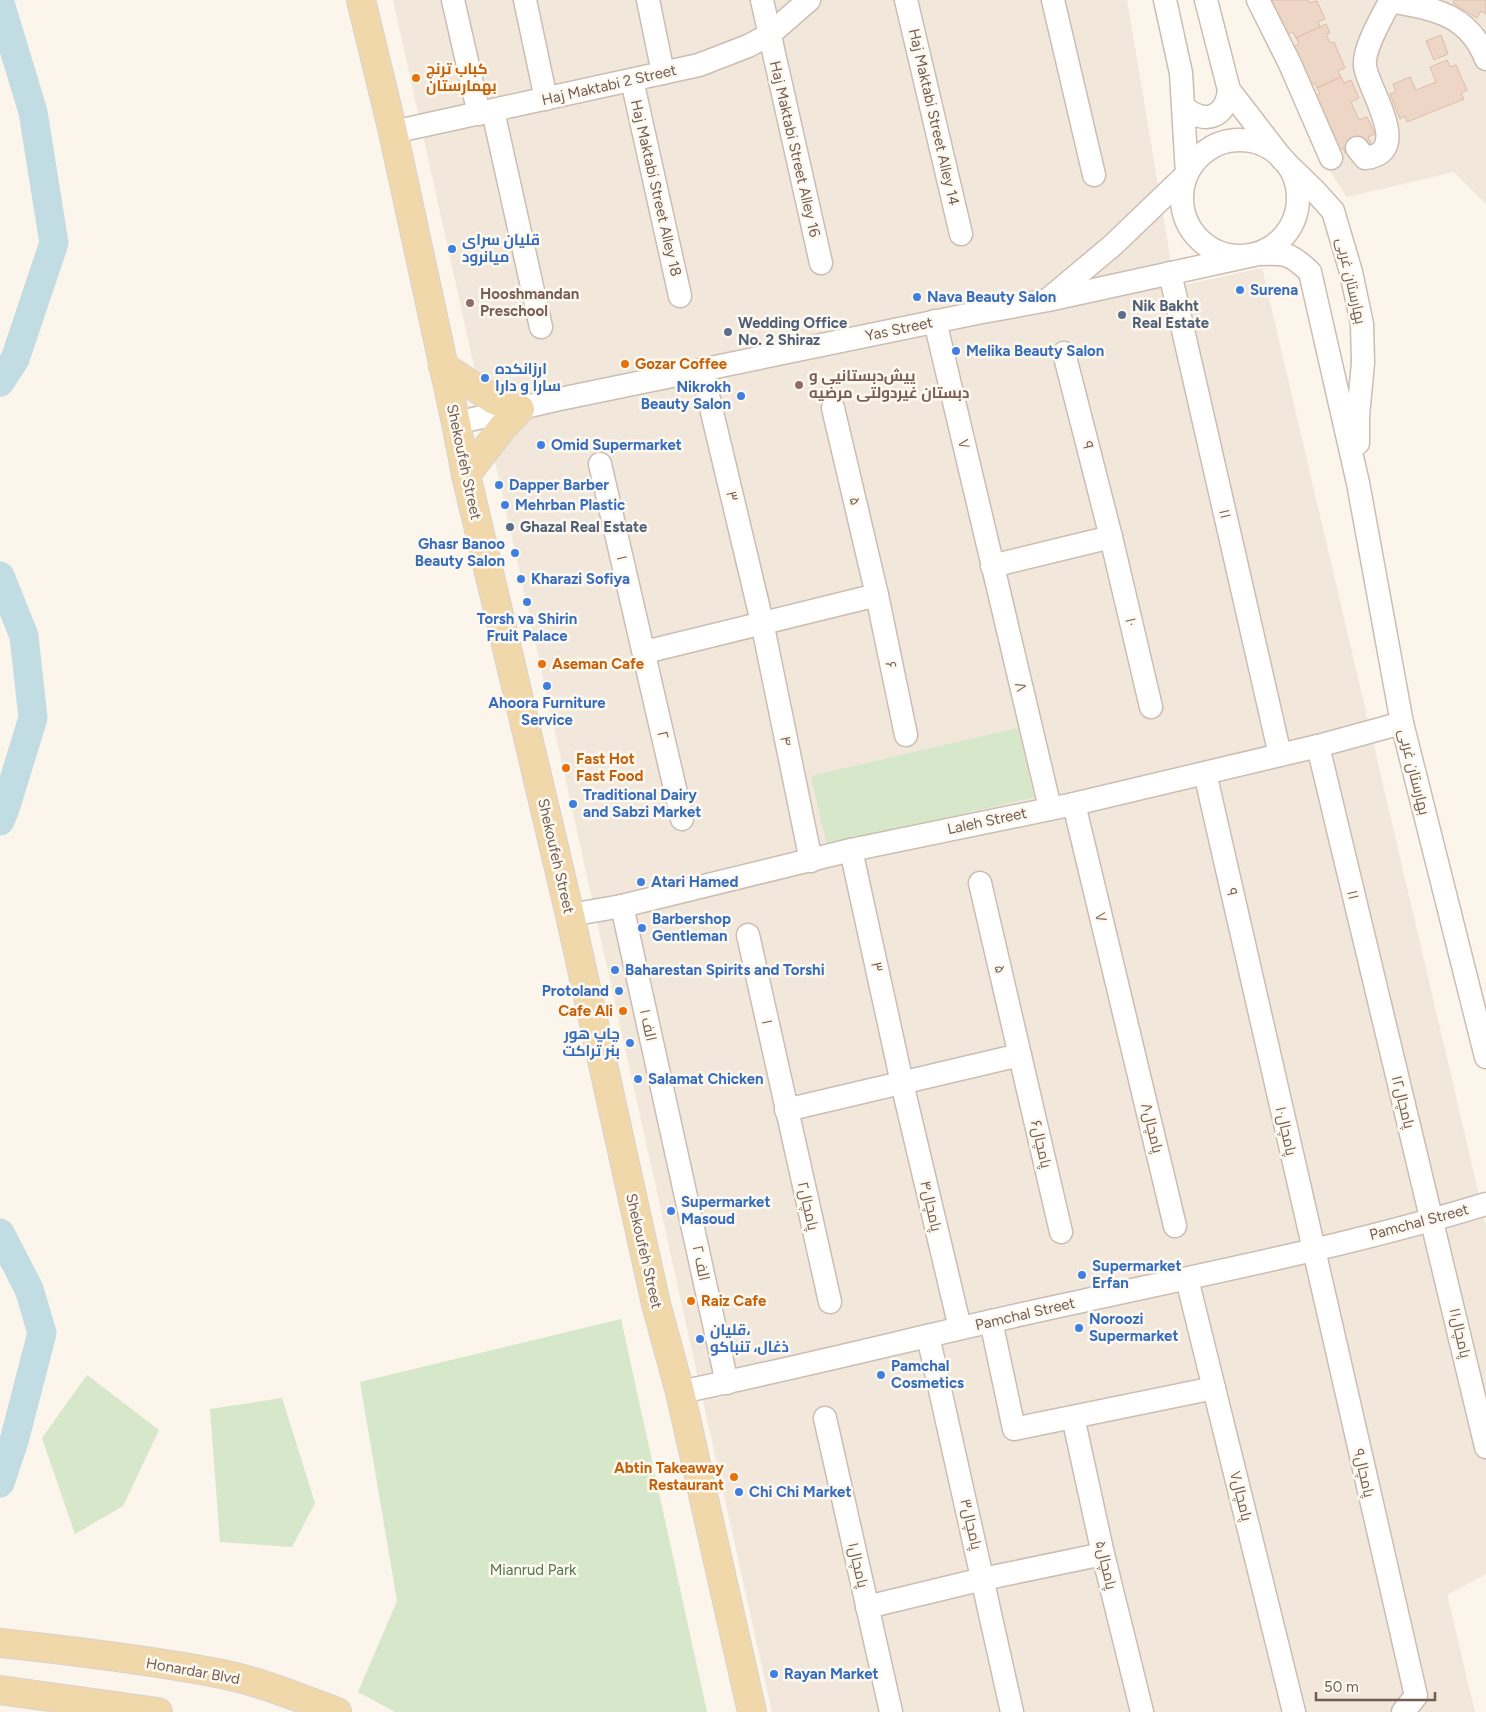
<svg xmlns="http://www.w3.org/2000/svg" width="1486" height="1712" viewBox="0 0 1486 1712" font-family="Figtree,Cairo,sans-serif">
<style>
.residential{fill:#f1e7da}
.green{fill:#d6e7ca}
.lines{fill:none;stroke-linecap:round;stroke-linejoin:round}
.river{stroke:#c1dde3;stroke-width:29}
.building{fill:#edd6c5;stroke:#debda7}
.minor-casing{stroke:#ccbdb2;stroke-width:25}
.major-casing{stroke:#d8d2ce;stroke-width:30}
.minor{stroke:#fff;stroke-width:22}
.major{stroke:#f1d8ab;stroke-width:28}
.food-dot{fill:#e8710a;stroke:#fdf9f1;stroke-width:2}
.shop-dot{fill:#3f7fe0;stroke:#fdf9f1;stroke-width:2}
.education-dot{fill:#8d6e63;stroke:#fdf9f1;stroke-width:2}
.service-dot{fill:#5c6f8a;stroke:#fdf9f1;stroke-width:2}
.labels{text-anchor:middle;dominant-baseline:central;stroke-width:5;stroke-linejoin:round;paint-order:stroke}
.food-label{font-size:15px;font-weight:bold;fill:#c56008;stroke:#fdf9f1;text-anchor:start}
.street-label{font-size:15px;fill:#735d50;stroke:#fdf9f1}
.shop-label{font-size:15px;font-weight:bold;fill:#366cbe;stroke:#fdf9f1;text-anchor:start}
.education-label{font-size:15px;font-weight:bold;fill:#785e54;stroke:#fdf9f1;text-anchor:start}
.service-label{font-size:15px;font-weight:bold;fill:#4e5e75;stroke:#fdf9f1;text-anchor:start}
.park-label{font-size:15px;fill:#56784a;stroke:#fdf9f1}
</style>
<rect width="100%" height="100%" fill="#fbf5eb"/>
<!-- residential -->
<g class="residential">
<path d="M393,0H1127L1175,287L1262,268L1486,1225V1574L1447,1595L1475,1712H772Z"/>
<path d="M1245,0H1486V204L1454,172L1347,197L1323,161Z"/>
</g>
<!-- green -->
<g class="green">
<path d="M1018,728L1034,797L827,846L811,776Z"/>
<path d="M621,1319L707,1712H395L358,1692L397,1601L360,1382Z"/>
<path d="M87,1375L159,1430L123,1506L75,1534L42,1438Z"/>
<path d="M282,1398L315,1503L292,1547L220,1542L210,1409Z"/>
</g>
<g class="lines">
<!-- river -->
<g class="river">
<path d="M0,3L33,112L54,243L15,359L0,382"/>
<path d="M0,576L24,636L33,718L5,809L0,821"/>
<path d="M0,1233L29,1289L42,1333L14,1441L0,1483"/>
</g>
</g>
<!-- building -->
<g class="building">
<path d="M1270,0H1308L1309,3L1317,1L1325,19L1318,22L1320,27L1296,38L1293,32L1285,35Z"/>
<path d="M1454,0H1486V14L1481,11L1477,18L1453,3Z"/>
<path d="M1326,24L1330,33L1326,34L1330,43L1334,42L1345,68L1338,71L1341,77L1317,88L1315,83L1308,86L1291,48L1299,44L1296,38Z"/>
<path d="M1441,35L1448,54L1434,60L1426,41Z"/>
<path d="M1447,60L1450,67L1456,65L1467,90L1461,93L1464,99L1407,122L1405,116L1400,119L1390,94L1396,92L1393,84L1410,77L1416,90L1436,82L1430,67Z"/>
<path d="M1341,77L1344,83L1351,80L1359,98L1351,102L1359,120L1367,117L1375,134L1368,137L1371,143L1345,153L1343,148L1335,151L1312,97L1320,94L1317,88Z"/>
</g>
<g class="lines">
<defs>
<g id="minor">
<path d="M453,0L479,114"/>
<path d="M525,0L546,99"/>
<path d="M648,0L663,73"/>
<path d="M762,0L821,263"/>
<path d="M906,0L961,234"/>
<path d="M1053,0L1094,175"/>
<path d="M1206,0L1229,90L1283,160L1314,190L1333,211L1351,272L1362,324L1363,363L1358,416V443"/>
<path d="M1258,0L1290,64L1331,158"/>
<path d="M632,80L680,296"/>
<path d="M1184,107C1204,125 1226,118 1229,90"/>
<path d="M493,111L541,327"/>
<path d="M393,132L699,65L748,46L769,35L809,0"/>
<circle cx="1240" cy="198" r="58"/>
<path d="M1357,148L1365,158C1414,153 1368,90 1365,66C1363,48 1382,18 1390,1C1433,9 1468,13 1486,59"/>
<path d="M1170,273L1280,755"/>
<path d="M1051,297L1113,245L1187,174L1181,73L1165,0"/>
<path d="M935,321L1050,808"/>
<path d="M1064,353L1111,537L1151,707"/>
<path d="M702,370L762,622L811,861"/>
<path d="M833,408L877,595L906,735"/>
<path d="M456,423L555,400L977,313L1048,300L1258,254C1286,253 1290,253 1310,272L1358,483L1402,723L1486,1057"/>
<path d="M600,464L682,819"/>
<path d="M992,566L1111,537"/>
<path d="M645,652L877,595"/>
<path d="M1318,746C1373,980 1431,1213 1486,1447"/>
<path d="M1205,773L1416,1696L1403,1712"/>
<path d="M1074,804L1175,1226"/>
<path d="M851,850L902,1083L960,1328"/>
<path d="M980,883L1061,1232"/>
<path d="M622,906L727,1383"/>
<path d="M570,915L622,906L851,850L1074,804L1318,746L1402,723"/>
<path d="M748,935L830,1302"/>
<path d="M786,1110L1020,1055"/>
<path d="M1187,1279L1294,1712"/>
<path d="M991,1321L1014,1429L1214,1388"/>
<path d="M928,1336L1012,1712"/>
<path d="M680,1392C813,1365 945,1330 1078,1302C1214,1272 1352,1245 1486,1204"/>
<path d="M1073,1417L1103,1554L1142,1712"/>
<path d="M825,1418L891,1712"/>
<path d="M867,1607L983,1579L1103,1554"/>
</g>
<g id="major">
<path d="M361,0L393,132L456,423L466,475L570,915L656,1304L680,1392L752,1712"/>
<path d="M443,366L494,400L520,409L502,428L466,475"/>
<path d="M0,1643C74,1651 149,1660 222,1674C261,1682 300,1698 337,1712"/>
<path d="M0,1690L158,1712"/>
</g>
</defs>
<!-- minor casing -->
<use href="#minor" class="minor-casing"/>
<!-- major casing -->
<use href="#major" class="major-casing"/>
<!-- minor -->
<use href="#minor" class="minor"/>
<!-- major -->
<use href="#major" class="major"/>
</g>
<!-- markers -->
<g class="food-dot">
<circle cx="416" cy="78" r="5"/>
<circle cx="625" cy="364" r="5"/>
<circle cx="542" cy="664" r="5"/>
<circle cx="566" cy="768" r="5"/>
<circle cx="623" cy="1011" r="5"/>
<circle cx="691" cy="1301" r="5"/>
<circle cx="734" cy="1477" r="5"/>
</g>
<g class="shop-dot">
<circle cx="452" cy="249" r="5"/>
<circle cx="1240" cy="290" r="5"/>
<circle cx="917" cy="297" r="5"/>
<circle cx="956" cy="351" r="5"/>
<circle cx="485" cy="378" r="5"/>
<circle cx="741" cy="396" r="5"/>
<circle cx="541" cy="445" r="5"/>
<circle cx="499" cy="485" r="5"/>
<circle cx="505" cy="505" r="5"/>
<circle cx="515" cy="553" r="5"/>
<circle cx="521" cy="579" r="5"/>
<circle cx="527" cy="602" r="5"/>
<circle cx="547" cy="686" r="5"/>
<circle cx="573" cy="804" r="5"/>
<circle cx="641" cy="882" r="5"/>
<circle cx="642" cy="928" r="5"/>
<circle cx="615" cy="970" r="5"/>
<circle cx="619" cy="991" r="5"/>
<circle cx="630" cy="1043" r="5"/>
<circle cx="638" cy="1079" r="5"/>
<circle cx="671" cy="1211" r="5"/>
<circle cx="1082" cy="1275" r="5"/>
<circle cx="1079" cy="1328" r="5"/>
<circle cx="700" cy="1339" r="5"/>
<circle cx="881" cy="1375" r="5"/>
<circle cx="739" cy="1492" r="5"/>
<circle cx="774" cy="1674" r="5"/>
</g>
<g class="education-dot">
<circle cx="470" cy="303" r="5"/>
<circle cx="799" cy="385" r="5"/>
</g>
<g class="service-dot">
<circle cx="1122" cy="315" r="5"/>
<circle cx="728" cy="332" r="5"/>
<circle cx="510" cy="527" r="5"/>
</g>
<g class="labels">
<!-- food labels -->
<g class="food-label">
<text x="426" y="69">کباب ترنج<tspan x="426" dy="17">بهمارستان</tspan></text>
<text x="635" y="364">Gozar Coffee</text>
<text x="552" y="664">Aseman Cafe</text>
<text x="576" y="759">Fast Hot<tspan x="576" dy="17">Fast Food</tspan></text>
<text x="613" y="1011" text-anchor="end">Cafe Ali</text>
<text x="701" y="1301">Raiz Cafe</text>
<text x="724" y="1468" text-anchor="end">Abtin Takeaway<tspan x="724" dy="17">Restaurant</tspan></text>
</g>
<!-- street labels -->
<g class="street-label">
<text transform="translate(609 85) rotate(-13)">Haj Maktabi 2 Street</text>
<text transform="translate(934 117) rotate(77)">Haj Maktabi Street Alley 14</text>
<text transform="translate(795 149) rotate(77)">Haj Maktabi Street Alley 16</text>
<text transform="translate(656 188) rotate(77)">Haj Maktabi Street Alley 18</text>
<text transform="translate(1351 281) rotate(77)">بهارستان غربی</text>
<text transform="translate(899 329) rotate(-12)">Yas Street</text>
<text transform="translate(964 444) rotate(77)">۷</text>
<text transform="translate(1088 445) rotate(76)">۹</text>
<text transform="translate(464 462) rotate(78)">Shekoufeh Street</text>
<text transform="translate(732 496) rotate(77)">۳</text>
<text transform="translate(855 501) rotate(77)">۵</text>
<text transform="translate(1225 514) rotate(77)">۱۱</text>
<text transform="translate(622 558) rotate(77)">۱</text>
<text transform="translate(1131 622) rotate(77)">۱۰</text>
<text transform="translate(891 665) rotate(78)">۶</text>
<text transform="translate(1021 687) rotate(77)">۸</text>
<text transform="translate(663 735) rotate(77)">۲</text>
<text transform="translate(786 741) rotate(78)">۴</text>
<text transform="translate(1414 772) rotate(76)">بهارستان غربی</text>
<text transform="translate(987 821) rotate(-12)">Laleh Street</text>
<text transform="translate(556 856) rotate(77)">Shekoufeh Street</text>
<text transform="translate(1232 892) rotate(77)">۹</text>
<text transform="translate(1353 895) rotate(77)">۱۱</text>
<text transform="translate(1101 917) rotate(76)">۷</text>
<text transform="translate(877 967) rotate(78)">۳</text>
<text transform="translate(1000 969) rotate(77)">۵</text>
<text transform="translate(767 1022) rotate(78)">۱</text>
<text transform="translate(648 1025) rotate(78)">۱ الف</text>
<text transform="translate(1403 1102) rotate(76)">پامچال۱۲</text>
<text transform="translate(1152 1128) rotate(76)">پامچال۸</text>
<text transform="translate(1286 1131) rotate(77)">پامچال۱۰</text>
<text transform="translate(1041 1144) rotate(77)">پامچال۶</text>
<text transform="translate(808 1206) rotate(77)">پامچال۲</text>
<text transform="translate(931 1206) rotate(77)">پامچال۴</text>
<text transform="translate(1419 1222) rotate(-15)">Pamchal Street</text>
<text transform="translate(644 1251) rotate(77)">Shekoufeh Street</text>
<text transform="translate(701 1263) rotate(78)">۲ الف</text>
<text transform="translate(1025 1314) rotate(-13)">Pamchal Street</text>
<text transform="translate(1460 1333) rotate(77)">پامچال۱۱</text>
<text transform="translate(1364 1473) rotate(77)">پامچال۹</text>
<text transform="translate(1241 1496) rotate(76)">پامچال۷</text>
<text transform="translate(971 1524) rotate(77)">پامچال۳</text>
<text transform="translate(858 1565) rotate(77)">پامچال۱</text>
<text transform="translate(1106 1565) rotate(77)">پامچال۵</text>
<text transform="translate(193 1671) rotate(10)">Honardar Blvd</text>
</g>
<!-- shop labels -->
<g class="shop-label">
<text x="462" y="240">قلیان سرای<tspan x="462" dy="17">میانرود</tspan></text>
<text x="1250" y="290">Surena</text>
<text x="927" y="297">Nava Beauty Salon</text>
<text x="966" y="351">Melika Beauty Salon</text>
<text x="495" y="369">ارزانکده<tspan x="495" dy="17">سارا و دارا</tspan></text>
<text x="731" y="387" text-anchor="end">Nikrokh<tspan x="731" dy="17">Beauty Salon</tspan></text>
<text x="551" y="445">Omid Supermarket</text>
<text x="509" y="485">Dapper Barber</text>
<text x="515" y="505">Mehrban Plastic</text>
<text x="505" y="544" text-anchor="end">Ghasr Banoo<tspan x="505" dy="17">Beauty Salon</tspan></text>
<text x="531" y="579">Kharazi Sofiya</text>
<text x="527" y="619" text-anchor="middle">Torsh va Shirin<tspan x="527" dy="17">Fruit Palace</tspan></text>
<text x="547" y="703" text-anchor="middle">Ahoora Furniture<tspan x="547" dy="17">Service</tspan></text>
<text x="583" y="795">Traditional Dairy<tspan x="583" dy="17">and Sabzi Market</tspan></text>
<text x="651" y="882">Atari Hamed</text>
<text x="652" y="919">Barbershop<tspan x="652" dy="17">Gentleman</tspan></text>
<text x="625" y="970">Baharestan Spirits and Torshi</text>
<text x="609" y="991" text-anchor="end">Protoland</text>
<text x="620" y="1034" text-anchor="end">چاپ هور<tspan x="620" dy="17">بنر تراکت</tspan></text>
<text x="648" y="1079">Salamat Chicken</text>
<text x="681" y="1202">Supermarket<tspan x="681" dy="17">Masoud</tspan></text>
<text x="1092" y="1266">Supermarket<tspan x="1092" dy="17">Erfan</tspan></text>
<text x="1089" y="1319">Noroozi<tspan x="1089" dy="17">Supermarket</tspan></text>
<text x="710" y="1330">قلیان،<tspan x="710" dy="17">ذغال، تنباکو</tspan></text>
<text x="891" y="1366">Pamchal<tspan x="891" dy="17">Cosmetics</tspan></text>
<text x="749" y="1492">Chi Chi Market</text>
<text x="784" y="1674">Rayan Market</text>
</g>
<!-- education labels -->
<g class="education-label">
<text x="480" y="294">Hooshmandan<tspan x="480" dy="17">Preschool</tspan></text>
<text x="809" y="376">پیش‌دبستانیی و<tspan x="809" dy="17">دبستان غیردولتی مرضیه</tspan></text>
</g>
<!-- service labels -->
<g class="service-label">
<text x="1132" y="306">Nik Bakht<tspan x="1132" dy="17">Real Estate</tspan></text>
<text x="738" y="323">Wedding Office<tspan x="738" dy="17">No. 2 Shiraz</tspan></text>
<text x="520" y="527">Ghazal Real Estate</text>
</g>
<!-- park labels -->
<g class="park-label">
<text x="533" y="1570">Mianrud Park</text>
</g>
</g>
<!-- scale -->
<path d="M1316 1692v8h119v-8" fill="none" stroke="#735d50" stroke-width="2.5"/>
<text x="1324" y="1692" font-size="15" fill="#735d50" stroke="#fdf9f1" stroke-width="4" paint-order="stroke">50 m</text>
</svg>
